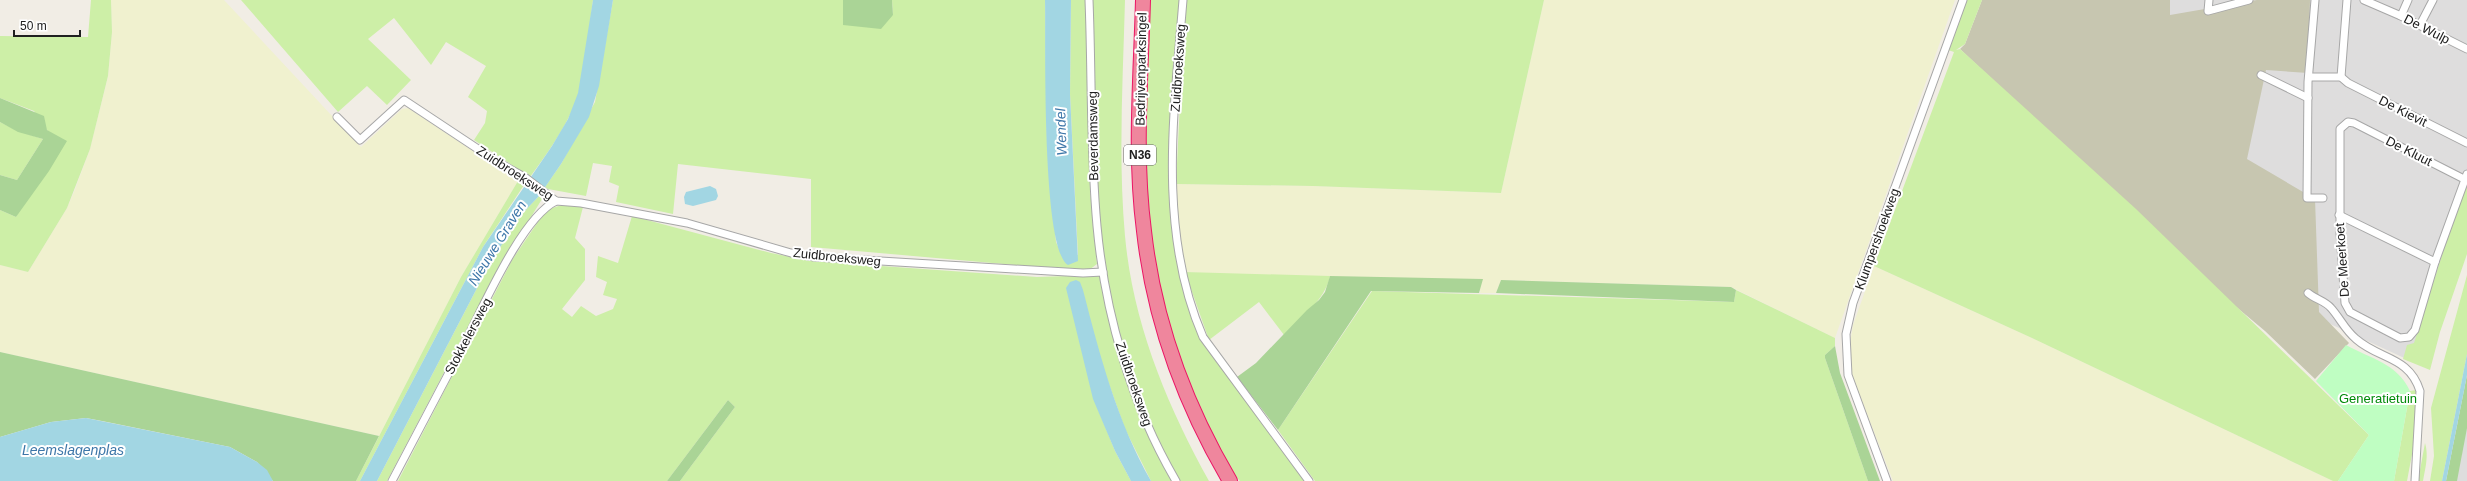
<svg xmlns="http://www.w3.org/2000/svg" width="2467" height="481" viewBox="0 0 2467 481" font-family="Arial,sans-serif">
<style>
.residential{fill:#dedddd}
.construction{fill:#c7c6b0}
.farmland{fill:#f0f1cf}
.grass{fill:#cdefa7}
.forest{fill:#aad496}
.park{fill:#bffec2}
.water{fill:#a2d6e3}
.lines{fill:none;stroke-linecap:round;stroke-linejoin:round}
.street-casing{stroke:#a7a7a7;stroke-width:9}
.highway-casing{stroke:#eb1665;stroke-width:16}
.street{stroke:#fff;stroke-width:7}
.highway{stroke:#ef869d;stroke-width:14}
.labels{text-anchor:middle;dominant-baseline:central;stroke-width:4;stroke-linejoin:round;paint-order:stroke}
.shield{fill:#fff;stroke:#636363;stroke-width:1}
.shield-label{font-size:12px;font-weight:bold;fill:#202020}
.street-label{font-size:13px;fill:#202020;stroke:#fff}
.park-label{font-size:13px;fill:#018a09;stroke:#fff}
.water-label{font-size:14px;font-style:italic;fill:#3d76a8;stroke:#fff}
</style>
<rect width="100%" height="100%" fill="#f1ede5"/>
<!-- residential -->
<g class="residential">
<path d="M1995,0H2467V199L2413,362L2326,322Z"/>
<path d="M2467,398V481H2452Z"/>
</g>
<!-- construction -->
<path class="construction" d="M1982,0H2170V15L2257,0H2310L2308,73L2266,70L2247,159L2315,199L2319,312L2349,343L2315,379L2265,331L2222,295L1960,49L1965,44Z"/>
<!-- farmland -->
<g class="farmland">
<path d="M111,0H224L361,147L402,109L408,108L518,181L461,277L379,436L0,352V265L28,272L67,208L74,192L90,149L108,77L112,32Z"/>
<path d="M1544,0H1955L1835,338L1731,287L1501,280L1496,293H1479L1481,291L1185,272L1177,224L1176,184L1313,186L1501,193Z"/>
<path d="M1874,266L2032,338L2333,481H1893L1850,370L1849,349L1853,325Z"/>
</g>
<!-- grass -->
<g class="grass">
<path d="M91,0H111L112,32L108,76L90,149L67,208L28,272L0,265V210L16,217L55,137L47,130L34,111L0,98V36L88,37Z"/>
<path d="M241,0H593C588,34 587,74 574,106C563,132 546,155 530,177L474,140L485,123L487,111L468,97L486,66L446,42L431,65L394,18L368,39L411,80L387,105L367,86L338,112Z"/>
<path d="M613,0H843V25L893,15L892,0H1045L1047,142L1056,242L1060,251L1078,255L1070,94L1071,0H1086L1090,189L1097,264L1089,270L1050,268L811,247V179L678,164L673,214L616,202L619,186L609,182L612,166L593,163L586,196L548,189L545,187L561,164L595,102Z"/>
<path d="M1092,0H1125C1123,78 1118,158 1125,236C1133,324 1167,405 1209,481H1179L1143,408L1123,350L1107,280L1097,219Z"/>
<path d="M1149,0H1180C1172,113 1155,231 1200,338L1305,481H1240C1219,460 1208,429 1196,402C1181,366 1167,328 1159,290C1140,195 1146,96 1149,0Z"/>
<path d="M1185,0H1544L1501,193L1313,186L1176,184Z"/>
<path d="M1966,0H1982L1965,44L1956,50L1960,49L2136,209L2369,435L2338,481H2333L2032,338L1874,266L1954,52L1948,50Z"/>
<path d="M0,122L18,131L43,139L17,180L0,175Z"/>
<path d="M518,181L524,185L483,247L360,481H356L461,277Z"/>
<path d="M2467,186V254L2440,332L2430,370L2403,359L2407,345L2414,343L2451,227Z"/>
<path d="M539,196L542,199L492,281L387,481H377L490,263L520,216Z"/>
<path d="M565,204L583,207L575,238L585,249V280L562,309L572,317L581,306L596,316L613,309L617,299L603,295L607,282L596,277L598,256L618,263L632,216L771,253L811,261L1037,277L1100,275L1149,433L1172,481H1151L1125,429L1105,373L1094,399L1115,451L1131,481H680L735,407L728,400L667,481H398L512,260L546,210Z"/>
<path d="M1185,272L1330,276C1325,301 1301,316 1284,335L1259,302L1209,340Z"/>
<path d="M2467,275V354L2442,481H2430L2434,456L2431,408Z"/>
<path d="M1736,290L1835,338V346L1825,355V358L1868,481H1315L1278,430L1372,291L1734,302Z"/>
<path d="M2416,390L2418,395L2417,428L2407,481H2394L2410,391Z"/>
<path d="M2425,443C2429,456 2425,469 2423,481H2418Z"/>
</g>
<!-- forest -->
<g class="forest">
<path d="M843,0H892L893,15L881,29L843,25Z"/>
<path d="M0,98L44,116L47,130L67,141L49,171L16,217L0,210V175L17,180L43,139L18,132L0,122Z"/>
<path d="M1330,276L1483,279L1479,293L1371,291L1278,430L1237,377L1256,363L1307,310L1319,300L1325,292Z"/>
<path d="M1501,280L1731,287L1736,290L1734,302L1496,293Z"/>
<path d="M1835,346L1840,373L1880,481H1868L1825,358V355Z"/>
<path d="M0,352L379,436L356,481H273L257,462L230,447L102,421L86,418L51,422L0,437Z"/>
<path d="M2467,375V428L2457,481H2446Z"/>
<path d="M728,400L735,407L680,481H667Z"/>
</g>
<!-- park -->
<path class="park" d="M2346,345C2371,359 2397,363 2410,391L2394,481H2338L2369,435L2316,381Z"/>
<!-- water -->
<g class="water">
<path d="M593,0H613L599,86L589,117L561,164L539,196L520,216L490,263L377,481H360L483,247L552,146L568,119L578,93Z"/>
<path d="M1045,0H1071L1070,94L1078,261L1068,265C1041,250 1046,38 1045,0Z"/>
<path d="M710,186L716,189L718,196L716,200L693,206L685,204L684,197L686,192Z"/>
<path d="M1076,280L1080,282L1083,290C1100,356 1117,421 1151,481H1131L1115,451L1093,399L1066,288L1070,282Z"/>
<path d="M2467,354V375L2446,481H2442Z"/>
<path d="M86,418L230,447L257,462L267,470L273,481H0V437L51,422Z"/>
</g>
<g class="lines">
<defs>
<g id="street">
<path d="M1089,0C1092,75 1090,151 1097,226C1105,314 1131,404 1176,481"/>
<path d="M1183,0C1174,112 1157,231 1203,337L1309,481"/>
<path d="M2209,0L2208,11L2249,0"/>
<path d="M2315,0L2308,82L2307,198H2323"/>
<path d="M2364,0L2401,16L2467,49"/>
<path d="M2401,16L2408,0"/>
<path d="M2420,25L2433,0"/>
<path d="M2261,75L2308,98"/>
<path d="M2309,77H2341L2348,83L2467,143"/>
<path d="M2341,77L2347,0"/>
<path d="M337,117L360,140L404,100L496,161L526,178L556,201L581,203L687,223L791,253L814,257L1083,273L1103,272"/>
<path d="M2464,179L2354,123L2348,122L2340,129V233L2345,303L2350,312L2400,338L2409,337L2415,330L2435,262L2467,174"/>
<path d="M2339,215L2435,262"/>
<path d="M2308,293C2315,299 2325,301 2331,308C2340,318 2345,330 2356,339C2380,360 2409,356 2420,391L2415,481"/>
<path d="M392,481C416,436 439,391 463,346C482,310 521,218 556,201"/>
<path d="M1887,481L1848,375L1846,334L1853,303L1963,0"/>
</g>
<path id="highway" d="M1143,0C1141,76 1134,155 1144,231C1154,321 1184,403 1230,481"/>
</defs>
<!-- street casing -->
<use href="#street" class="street-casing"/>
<!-- highway casing -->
<use href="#highway" class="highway-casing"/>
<!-- street -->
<use href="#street" class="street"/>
<!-- highway -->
<use href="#highway" class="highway"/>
</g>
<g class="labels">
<!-- shield labels -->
<rect class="shield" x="1124" y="145" width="32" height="20" rx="3"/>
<g class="shield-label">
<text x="1140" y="155">N36</text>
</g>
<!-- street labels -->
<g class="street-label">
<text transform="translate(2427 29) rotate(27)">De Wulp</text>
<text transform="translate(1178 68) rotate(-86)">Zuidbroeksweg</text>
<text transform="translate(1141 69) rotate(-89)">Bedrijvenparksingel</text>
<text transform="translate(2403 111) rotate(27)">De Kievit</text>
<text transform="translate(1093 136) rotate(-91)">Beverdamsweg</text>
<text transform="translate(2409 151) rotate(27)">De Kluut</text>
<text transform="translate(515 173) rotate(33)">Zuidbroeksweg</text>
<text transform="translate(1877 239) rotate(-70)">Klumpershoekweg</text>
<text transform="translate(837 257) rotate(6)">Zuidbroeksweg</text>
<text transform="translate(2342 260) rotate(-94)">De Meerkoet</text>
<text transform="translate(468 336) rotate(-62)">Stokkelersweg</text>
<text transform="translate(1134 384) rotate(71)">Zuidbroeksweg</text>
</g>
<!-- park labels -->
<g class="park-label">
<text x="2378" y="398">Generatietuin</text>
</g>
<!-- water labels -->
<g class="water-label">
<text transform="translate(1061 132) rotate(-92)">Wendel</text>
<text transform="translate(497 243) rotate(-58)">Nieuwe Graven</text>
<text x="73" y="450">Leemslagenplas</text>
</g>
</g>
<!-- scale -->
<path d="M14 30v6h66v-6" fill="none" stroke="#202020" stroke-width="2"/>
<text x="20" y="30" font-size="12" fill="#202020" stroke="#ffffff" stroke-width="3" paint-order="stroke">50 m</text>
</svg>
